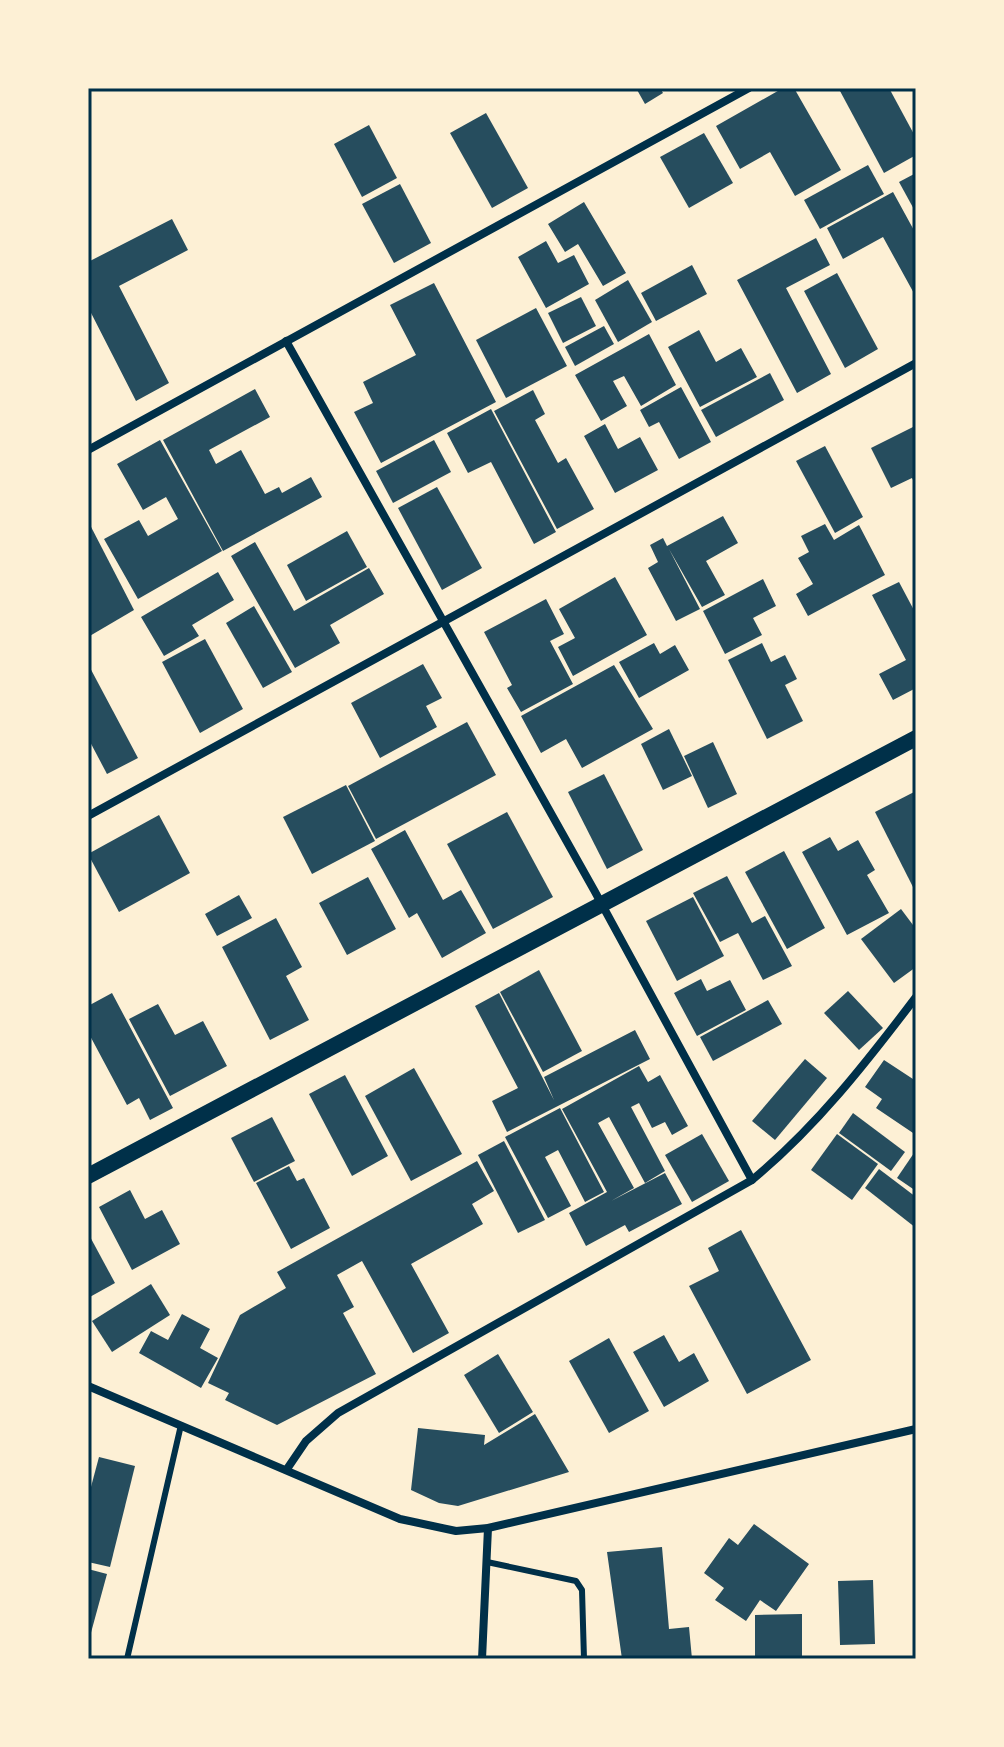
<svg xmlns="http://www.w3.org/2000/svg" width="1004" height="1747" viewBox="0 0 1004 1747" font-family="Spectral,serif">
<style>
.building{fill:#264d5e}
.lines{fill:none;stroke-linecap:round;stroke-linejoin:round}
.service{stroke:#003049;stroke-width:6}
.minor{stroke:#003049;stroke-width:8}
.secondary{stroke:#003049;stroke-width:16}
.neatline{fill:none;stroke:#003049;stroke-width:3}
</style>
<rect width="100%" height="100%" fill="#fdf0d5"/>
<!-- building -->
<g class="building">
<path d="M636,88H660L663,93L645,104Z"/>
<path d="M783,88H794L841,170L795,196L770,152L740,169L716,126Z"/>
<path d="M846,88H889L916,138V155L884,173L840,91Z"/>
<path d="M486,113L528,188L492,208L450,133Z"/>
<path d="M369,125L397,178L362,197L334,144Z"/>
<path d="M704,133L733,183L689,208L660,157Z"/>
<path d="M868,165L884,194L820,229L804,200Z"/>
<path d="M916,173V213L899,182Z"/>
<path d="M400,184L431,243L394,263L362,204Z"/>
<path d="M893,192L916,234V297L883,237L843,259L827,228Z"/>
<path d="M584,202L626,273L603,286L578,244L565,252L548,224Z"/>
<path d="M172,219L188,250L119,286L169,383L136,401L88,307V262Z"/>
<path d="M816,238L830,265L786,288L831,374L797,393L737,280Z"/>
<path d="M546,241L558,263L574,255L589,284L546,308L518,257Z"/>
<path d="M692,265L707,294L656,321L641,293Z"/>
<path d="M837,273L878,349L845,368L804,291Z"/>
<path d="M628,280L652,322L618,342L595,300Z"/>
<path d="M434,283L496,402L381,463L354,412L373,403L363,382L416,355L390,305Z"/>
<path d="M581,297L596,326L563,343L548,313Z"/>
<path d="M536,308L567,366L506,398L476,340Z"/>
<path d="M604,326L614,344L575,366L565,347Z"/>
<path d="M699,330L716,362L741,348L757,377L700,407L668,347Z"/>
<path d="M649,334L676,385L641,406L624,376L613,381L627,406L601,421L575,375Z"/>
<path d="M770,373L784,400L716,437L701,410Z"/>
<path d="M681,387L711,442L679,459L659,422L649,427L640,410Z"/>
<path d="M255,389L270,417L209,450L216,464L241,450L265,494L279,487L282,493L311,477L322,497L223,551L163,440Z"/>
<path d="M533,390L545,414L535,420L558,463L566,458L594,509L557,529L494,411Z"/>
<path d="M491,409L556,532L534,544L491,462L468,473L447,433Z"/>
<path d="M605,424L618,449L640,437L658,470L615,493L584,436Z"/>
<path d="M915,426L916,486L912,478L891,488L871,448Z"/>
<path d="M160,440L222,551L138,599L104,539L139,520L148,536L178,519L166,497L143,510L117,464Z"/>
<path d="M434,440L451,472L393,503L376,471Z"/>
<path d="M825,446L863,517L835,533L796,461Z"/>
<path d="M437,487L482,568L442,590L398,508Z"/>
<path d="M723,516L738,543L706,561L725,595L702,607L669,549L700,609L676,621L648,568L658,562L650,545L663,538L667,546Z"/>
<path d="M88,521L134,610L88,637Z"/>
<path d="M825,524L834,540L859,525L885,575L808,616L796,594L813,584L798,558L809,552L801,536Z"/>
<path d="M347,531L367,567L306,601L287,565Z"/>
<path d="M255,542L294,611L369,568L384,594L330,625L340,643L295,668L231,556Z"/>
<path d="M218,572L234,600L192,625L199,636L164,656L141,617Z"/>
<path d="M615,577L647,635L573,676L558,647L575,638L559,609Z"/>
<path d="M763,579L776,606L753,618L762,635L725,654L703,611Z"/>
<path d="M899,582L916,614V688L893,700L879,674L906,660L872,595Z"/>
<path d="M546,599L564,634L550,641L573,684L521,712L507,688L512,685L484,632Z"/>
<path d="M254,606L292,672L263,688L226,623Z"/>
<path d="M205,639L243,709L200,733L162,662Z"/>
<path d="M654,643L660,654L675,645L689,670L639,698L619,662Z"/>
<path d="M762,643L771,662L785,655L797,679L785,685L803,721L767,739L728,660Z"/>
<path d="M88,664L138,758L107,774L88,738Z"/>
<path d="M423,664L442,698L426,706L437,727L380,758L351,703Z"/>
<path d="M614,665L653,729L582,768L566,739L541,753L521,716Z"/>
<path d="M467,722L496,775L376,839L348,786Z"/>
<path d="M669,729L692,776L663,790L641,744Z"/>
<path d="M713,742L737,794L708,808L684,756Z"/>
<path d="M604,774L643,850L607,869L568,792Z"/>
<path d="M346,785L375,841L312,874L283,817Z"/>
<path d="M916,791V893L875,812Z"/>
<path d="M507,812L553,897L493,929L447,844Z"/>
<path d="M159,815L190,873L119,912L88,854Z"/>
<path d="M405,830L443,900L461,890L486,933L442,958L417,913L409,918L371,849Z"/>
<path d="M830,837L838,851L858,840L875,870L867,875L889,913L847,935L802,852Z"/>
<path d="M784,851L825,928L787,949L745,872Z"/>
<path d="M727,876L752,923L765,916L792,966L763,980L738,933L720,942L693,893Z"/>
<path d="M368,877L396,929L347,955L319,903Z"/>
<path d="M239,895L252,918L217,936L205,914Z"/>
<path d="M693,897L724,956L677,981L646,921Z"/>
<path d="M901,909L916,929V967L894,983L861,939Z"/>
<path d="M276,918L302,967L286,976L309,1020L270,1040L222,947Z"/>
<path d="M539,970L582,1051L543,1072L500,992Z"/>
<path d="M701,979L707,991L730,980L746,1010L697,1036L674,993Z"/>
<path d="M848,991L883,1028L859,1050L824,1013Z"/>
<path d="M112,993L173,1108L150,1120L139,1098L127,1105L88,1032V1006Z"/>
<path d="M499,993L554,1100L544,1077L635,1030L650,1059L507,1132L492,1101L518,1088L475,1006Z"/>
<path d="M768,1000L782,1024L713,1061L700,1037Z"/>
<path d="M158,1004L175,1035L203,1021L227,1066L170,1096L129,1019Z"/>
<path d="M805,1059L827,1078L775,1140L752,1121Z"/>
<path d="M884,1060L916,1081V1135L876,1108L882,1099L865,1087Z"/>
<path d="M639,1066L648,1082L660,1075L688,1126L672,1135L665,1122L652,1128L639,1103L631,1107L665,1171L645,1183L609,1117L598,1123L634,1188L611,1201L665,1173L682,1204L629,1232L625,1225L586,1246L569,1213L607,1192L562,1109Z"/>
<path d="M414,1068L462,1154L411,1181L365,1096Z"/>
<path d="M345,1075L388,1156L352,1176L309,1094Z"/>
<path d="M560,1108L604,1192L585,1202L558,1150L545,1157L571,1206L548,1218L505,1137Z"/>
<path d="M853,1113L905,1152L891,1171L839,1133Z"/>
<path d="M272,1117L295,1161L254,1182L231,1138Z"/>
<path d="M702,1134L729,1181L692,1202L665,1155Z"/>
<path d="M837,1134L878,1164L852,1200L811,1170Z"/>
<path d="M504,1141L545,1220L518,1233L478,1155Z"/>
<path d="M916,1150V1191L897,1178Z"/>
<path d="M477,1161L494,1191L472,1204L483,1224L411,1264L449,1333L413,1353L362,1261L337,1275L354,1307L343,1313L376,1374L277,1425L225,1400L229,1393L208,1383L240,1315L286,1288L277,1272Z"/>
<path d="M289,1166L297,1181L304,1178L330,1228L291,1249L256,1183Z"/>
<path d="M879,1169L916,1197V1228L865,1188Z"/>
<path d="M130,1190L145,1219L162,1210L180,1244L132,1270L99,1207Z"/>
<path d="M741,1230L811,1360L747,1394L689,1286L719,1271L708,1248Z"/>
<path d="M88,1233L115,1283L88,1298Z"/>
<path d="M151,1284L170,1315L112,1352L92,1321Z"/>
<path d="M182,1314L210,1329L200,1348L218,1358L201,1388L139,1353L151,1331L168,1340Z"/>
<path d="M664,1335L679,1362L694,1353L709,1381L664,1407L633,1352Z"/>
<path d="M609,1338L649,1411L609,1433L569,1361Z"/>
<path d="M498,1354L533,1412L499,1433L464,1375Z"/>
<path d="M535,1414L569,1472L458,1506L439,1503L411,1490L418,1428L485,1435L484,1445Z"/>
<path d="M99,1457L135,1466L110,1567L88,1562V1498Z"/>
<path d="M754,1524L809,1564L776,1611L760,1600L746,1621L715,1600L724,1588L704,1573L729,1538L738,1545Z"/>
<path d="M662,1547L669,1629L689,1627L692,1659H622L607,1552Z"/>
<path d="M88,1569L107,1574L89,1640L88,1639Z"/>
<path d="M873,1580L875,1644L840,1645L838,1581Z"/>
<path d="M802,1614V1659H755V1615Z"/>
</g>
<g class="lines">
<!-- service -->
<g class="service">
<path d="M487,1562L576,1581L582,1590L584,1659"/>
<path d="M127,1659L181,1425"/>
</g>
<!-- minor -->
<g class="minor">
<path d="M286,341L594,890L752,1180"/>
<path d="M88,450L749,88"/>
<path d="M88,816L916,363"/>
<path d="M88,1386L400,1519L456,1531L488,1528L916,1429"/>
<path d="M287,1469L306,1441L338,1413L752,1180C816,1127 866,1063 916,997"/>
<path d="M482,1659L488,1528"/>
</g>
<!-- secondary -->
<path class="secondary" d="M88,1176L916,738"/>
</g>
<!-- border -->
<rect width="1004" height="1747" fill="none" stroke="#fdf0d5" stroke-width="180"/>
<rect x="90" y="90" width="824" height="1567" class="neatline"/>
</svg>
